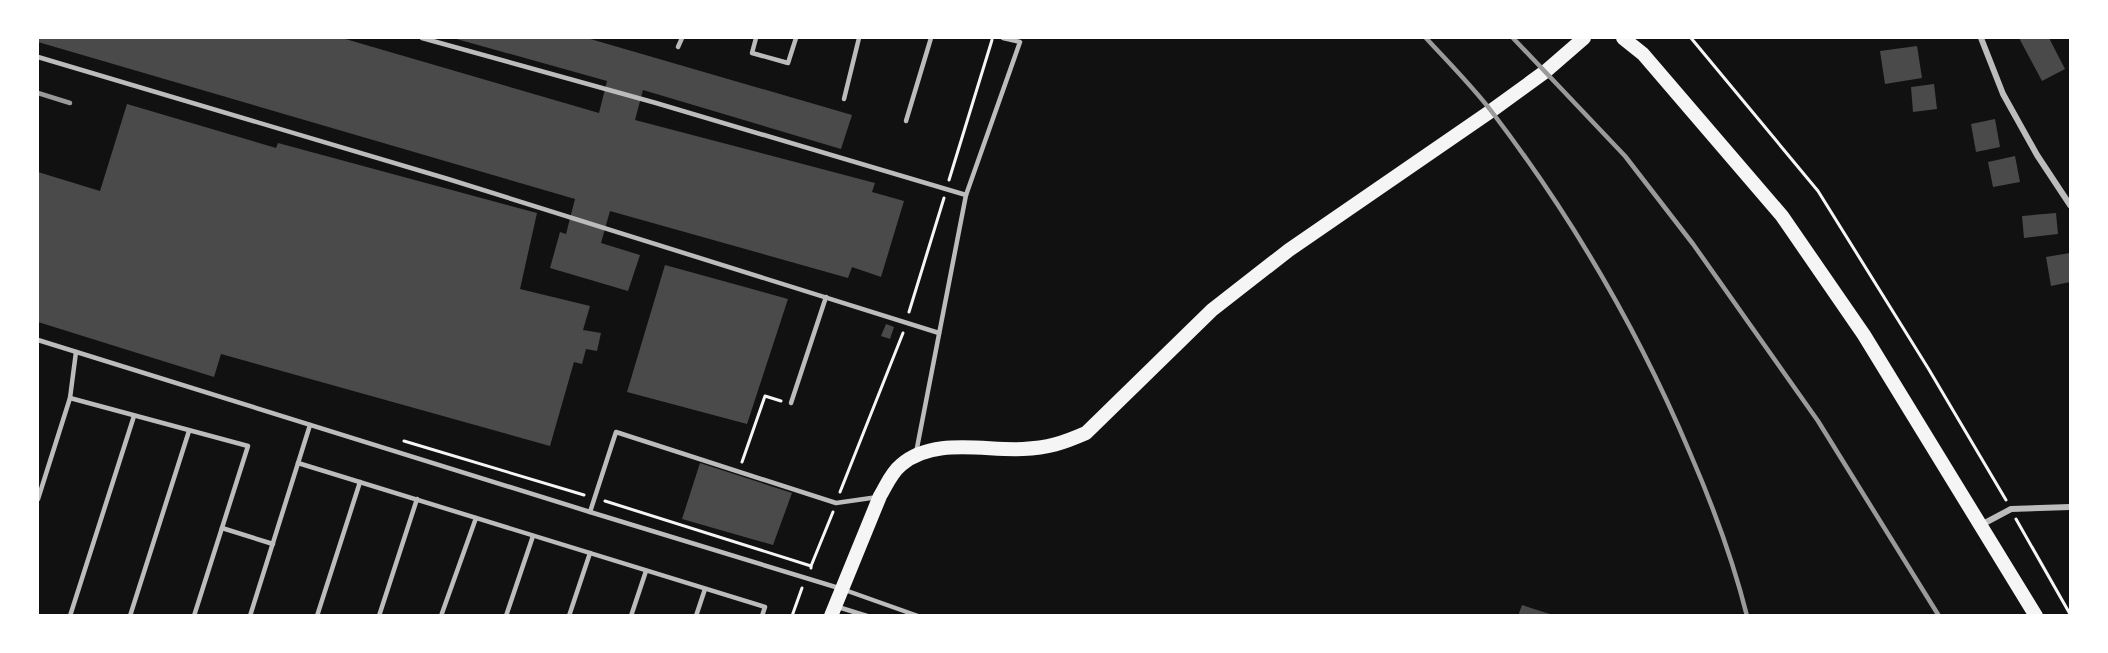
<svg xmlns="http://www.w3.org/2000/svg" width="2108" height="653" viewBox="0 0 2108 653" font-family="'Alegreya Sans',sans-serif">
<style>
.building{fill:#4a4a4a}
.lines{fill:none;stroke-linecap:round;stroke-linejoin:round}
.path{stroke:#f5f5f5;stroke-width:3}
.service{stroke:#bcbcbc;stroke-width:4.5}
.minor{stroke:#bcbcbc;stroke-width:6}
.primary{stroke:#f5f5f5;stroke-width:14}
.rail{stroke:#9a9a9a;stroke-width:4.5}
</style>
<rect width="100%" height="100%" fill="#111"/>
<!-- building -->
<g class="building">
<path d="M38,38H342L599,113L607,81L453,38H587L852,115L841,149L643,90L635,120L875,183L872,192L904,201L881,277L852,267L848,278L610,211L601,243L640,255L628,291L550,268L560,232L566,234L575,199L38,42Z"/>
<path d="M2019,38H2049L2065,69L2042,81Z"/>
<path d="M1917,46L1922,78L1885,84L1880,51Z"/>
<path d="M1934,84L1937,109L1913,112L1911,87Z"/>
<path d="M127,104L276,148L278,143L537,213L520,289L590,306L583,330L601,333L597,351L586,349L582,364L574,362L550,446L221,354L214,377L38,322V172L100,191Z"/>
<path d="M1995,119L2000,147L1976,152L1971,124Z"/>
<path d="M2015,156L2020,182L1993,187L1988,162Z"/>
<path d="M2056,213L2058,234L2024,238L2022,216Z"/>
<path d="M2070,253V282L2051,286L2046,257Z"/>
<path d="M665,265L788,299L747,424L627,392Z"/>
<path d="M886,324L894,327L890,339L881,336Z"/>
<path d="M700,463L792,493L773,545L682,519Z"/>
<path d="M1522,605L1553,615V616H1518Z"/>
</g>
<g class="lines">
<!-- path -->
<g class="path">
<path d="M1691,38L1818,191L1928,368L2006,500"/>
<path d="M949,180L992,40"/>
<path d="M909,312L944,198"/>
<path d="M404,441L584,495"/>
<path d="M742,462L765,396L781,401"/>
<path d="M840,492L903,333"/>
<path d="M605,501L811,566V568"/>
<path d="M2016,519L2070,614"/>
<path d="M811,566L833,512"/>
<path d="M792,616L802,588"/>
</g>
<!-- service -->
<g class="service">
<path d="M422,38L656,103L966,195"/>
<path d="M756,38L752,53L788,63L796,38"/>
<path d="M678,47L682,38"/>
<path d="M38,57L448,179L939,333"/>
<path d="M844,99L859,38"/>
<path d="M906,121L931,38"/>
<path d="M38,340L590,512L842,589L918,616"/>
<path d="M70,398L248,446L194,616"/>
<path d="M791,403L826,297"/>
<path d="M916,453L966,195L1020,42L1003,38"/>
<path d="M298,463L765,607L762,616"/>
<path d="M38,499L70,398L76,352"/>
<path d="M590,512L616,432L836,503L878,497"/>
<path d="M222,528L273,544"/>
<path d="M838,607L867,616"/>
<path d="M70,616L134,416"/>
<path d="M130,616L189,431"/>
<path d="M250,616L310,425"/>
<path d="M317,616L360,482"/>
<path d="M379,616L417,499"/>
<path d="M441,616L476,518"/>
<path d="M506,616L533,536"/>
<path d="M569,616L590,553"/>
<path d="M631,616L646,571"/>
<path d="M696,616L705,589"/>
</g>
<!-- minor -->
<g class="minor">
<path d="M1981,38L2003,94L2037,155L2070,205"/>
<path d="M1981,525L2011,509L2070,507"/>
</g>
<!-- primary -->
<g class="primary">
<path d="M1623,38L1643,54L1782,216L1864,335L2036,616"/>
<path d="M831,616L880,496C886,486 891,473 901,465C933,437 985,451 1023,449C1048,448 1063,443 1086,433L1212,310L1289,250L1491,111L1546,71L1584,38"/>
</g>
<!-- rail -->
<g class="rail">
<path d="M1426,38C1448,62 1472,86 1492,112C1572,217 1639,332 1690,453C1713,506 1733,560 1747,616"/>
<path d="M1513,38L1625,156L1693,244L1818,421L1939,616"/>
<path d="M38,93L70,103"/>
</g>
</g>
<!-- border -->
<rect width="2108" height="653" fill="none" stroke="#ffffff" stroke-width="78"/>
</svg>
